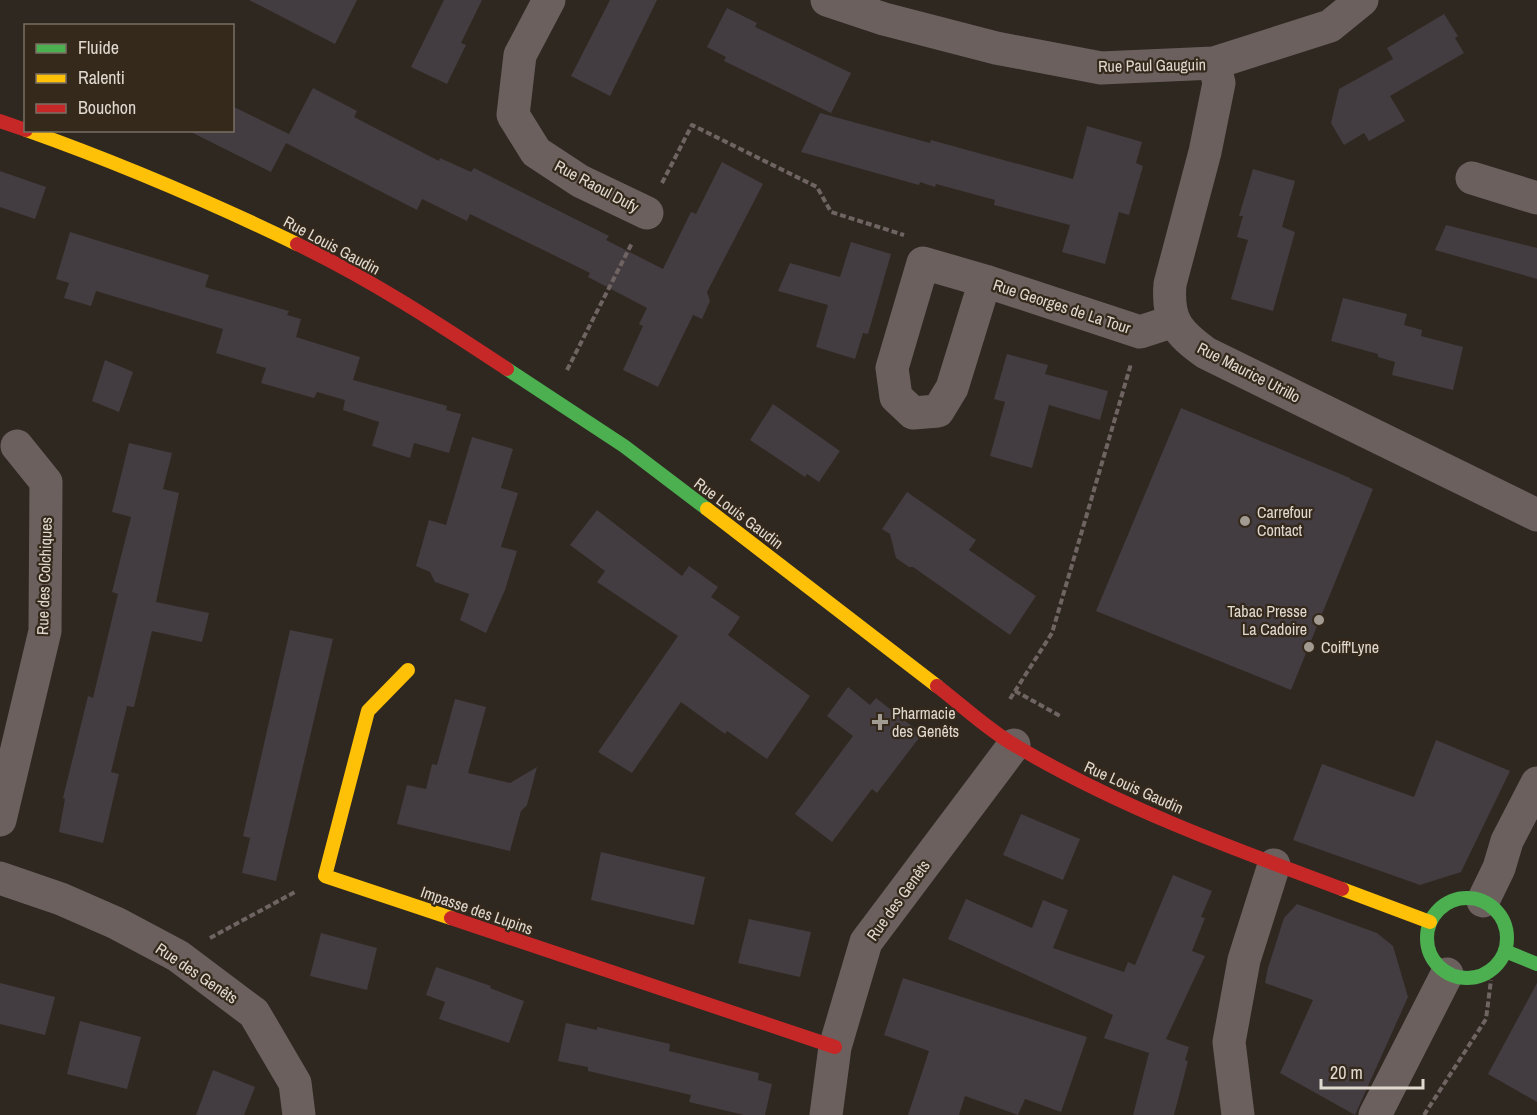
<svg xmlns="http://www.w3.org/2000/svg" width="1537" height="1115" viewBox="0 0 1537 1115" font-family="'Archivo Narrow',sans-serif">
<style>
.building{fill:#433c40}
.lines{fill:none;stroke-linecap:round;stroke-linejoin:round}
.path{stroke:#6f6462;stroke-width:4;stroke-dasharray:6 3;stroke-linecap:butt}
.street{stroke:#6c605f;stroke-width:33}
.fast{stroke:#4caf50;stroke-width:14}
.slow{stroke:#ffc107;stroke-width:14}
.jam{stroke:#c62828;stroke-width:14}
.poi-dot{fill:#a29b92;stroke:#35291b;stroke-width:2}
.labels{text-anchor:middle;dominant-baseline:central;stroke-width:4.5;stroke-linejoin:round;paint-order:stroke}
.street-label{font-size:16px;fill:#e0d9cf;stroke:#35291b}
.poi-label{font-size:16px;fill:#e0d9cf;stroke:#35291b;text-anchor:start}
</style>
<rect width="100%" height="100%" fill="#2f2821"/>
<!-- building -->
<g class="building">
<path d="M249,0H357L335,44Z"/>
<path d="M444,0H482L461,43L466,45L447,84L411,67Z"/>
<path d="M610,0H657L610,96L571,76Z"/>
<path d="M727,8L757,23L755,27L851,73L831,113L724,61L726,57L707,47Z"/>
<path d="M1444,14L1458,36L1455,38L1464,53L1390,96L1405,121L1369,141L1364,133L1344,145L1331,123L1339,89L1393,59L1387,48Z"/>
<path d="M313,88L357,111L354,117L439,161L440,158L471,172L474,168L609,236L606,240L663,269L691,212L696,214L722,162L763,184L707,292L710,301L702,319L693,315L658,387L623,370L643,326L639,324L647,308L588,277L590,273L470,214L467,221L422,199L417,210L286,143L271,172L187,130H232V106L289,134Z"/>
<path d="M820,113L930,143L931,140L1073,179L1087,126L1142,142L1136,163L1143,166L1129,215L1119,212L1105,264L1062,252L1070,225L994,205L995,200L936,184L935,187L920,182L919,185L801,152Z"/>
<path d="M1253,169L1295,181L1282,227L1295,232L1273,311L1231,299L1248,240L1237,237L1243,216H1239Z"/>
<path d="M0,171L46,187L35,219L0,207Z"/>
<path d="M1446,225L1537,248V279L1435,250Z"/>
<path d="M70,232L209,275L205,287L289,311L287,315L301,319L296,337L360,357L353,380L447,406L446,410L461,414L449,453L414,443L410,458L372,446L379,422L343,410L345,400L317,392L314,398L261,383L266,368L216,353L223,329L96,291L91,306L64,298L69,283L56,279Z"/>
<path d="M851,242L891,254L868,334L863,333L855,359L816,347L828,305L778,291L790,263L840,277Z"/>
<path d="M1343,298L1407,314L1404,325L1422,330L1421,336L1463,347L1453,390L1392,375L1395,362L1378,357V354L1331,341Z"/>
<path d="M1007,354L1048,365L1045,374L1108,391L1100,420L1049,405L1032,468L990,456L1005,402L994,399Z"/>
<path d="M105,360L133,372L119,412L92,401Z"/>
<path d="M773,404L840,451L819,482L807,474L805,477L750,440Z"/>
<path d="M1181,408L1350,478V479L1373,489L1291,690L1096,611Z"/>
<path d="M472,437L513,449L501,488L518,493L501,547L517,551L505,590L486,633L460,620L469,594L435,582L430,572L416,566L429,520L446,525Z"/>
<path d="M129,443L172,453L163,489L179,493L156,602L209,613L202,642L152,631L134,707L127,706L111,772L119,774L103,843L59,832L65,799L63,798L88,696L93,698L118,594L112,592L131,517L112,512Z"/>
<path d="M907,492L976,540L969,550L1036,596L1010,635L913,567H909L896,558L890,534L882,529Z"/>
<path d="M597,510L682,576L689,566L718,587L711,597L740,617L728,635L810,696L767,759L727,731L725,734L681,702L632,773L598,752L678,636L597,582L605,571L570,545Z"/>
<path d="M290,630L333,639L276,881L242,873L250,838L243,836Z"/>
<path d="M848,687L870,705L876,698L922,734L877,793L872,789L832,842L795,814L853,736L827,716Z"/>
<path d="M455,699L486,707L468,773L510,783L537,767L527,805L521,811L510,851L397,824L407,785L426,789L432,764L437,765Z"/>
<path d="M1436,740L1510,771L1461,872L1420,885L1293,840L1322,764L1414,797Z"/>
<path d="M1021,814L1080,839L1063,880L1003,855Z"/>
<path d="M601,852L705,877L694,925L591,900Z"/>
<path d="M1173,875L1212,891L1201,917L1205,918L1192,951L1205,956L1166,1039L1189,1047L1185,1060L1188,1061L1174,1115H1133L1149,1053L1104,1038L1113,1015L948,939L966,899L1032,928L1043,900L1068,910L1053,948L1124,972L1128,962L1135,965Z"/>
<path d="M1297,904L1377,933L1393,946L1408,997L1355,1115L1280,1073L1313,1000L1265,983L1268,968L1284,918Z"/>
<path d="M749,919L811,932L800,977L738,963Z"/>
<path d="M321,933L377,948L367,990L310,976Z"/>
<path d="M436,967L491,986L490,988L524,1001L509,1043L439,1019L445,1002L426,995Z"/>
<path d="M903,978L1087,1037L1061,1112L1025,1099L1018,1115L965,1096L959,1115H908L929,1051L884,1035Z"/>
<path d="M0,983L55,997L45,1035L0,1024Z"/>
<path d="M1537,983V1102L1488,1074Z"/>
<path d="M80,1021L141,1037L127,1089L67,1074Z"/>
<path d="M566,1023L597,1030V1027L670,1044L669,1051L759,1073L758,1080L772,1084L765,1115H744L689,1102L691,1095L588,1071V1067L558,1061Z"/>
<path d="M213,1070L255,1087L244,1115H196Z"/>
</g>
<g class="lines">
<!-- path -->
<g class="path">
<path d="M662,183L692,125L817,187L831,212L904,235"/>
<path d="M567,370L632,243"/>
<path d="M1015,691L1062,717"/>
<path d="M1010,699L1052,633L1131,364"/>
<path d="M210,938L295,892"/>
<path d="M1424,1115L1486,1019L1491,980"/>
</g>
<!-- street -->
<g class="street">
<path d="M549,0L520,55L513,115L536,152L580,181L647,213"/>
<path d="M827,0L884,19L996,48L1101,68L1214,63L1330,26L1362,0"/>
<path d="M1214,63L1219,83L1205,152L1170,284C1167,320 1177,332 1206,353L1537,515"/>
<path d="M1472,178L1537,198"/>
<path d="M985,281L923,263L892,368L896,397L913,413L938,411L952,388L985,281L1140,332L1174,321"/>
<path d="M0,820L45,631L46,482L17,446"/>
<path d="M0,878L61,899L116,923L178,956L254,1013L295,1083L299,1115"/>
<path d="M1483,901L1499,868L1507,841L1537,783"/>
<path d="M826,1115L835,1047L866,942L1014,745"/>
<path d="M1238,1115L1229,1042L1244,960L1274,865"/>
<path d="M1375,1115L1447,974"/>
</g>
<!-- fast -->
<g class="fast">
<path d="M507,369L624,446L707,509"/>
<circle cx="1467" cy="938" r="40"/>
<path d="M1505,951L1537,964"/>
</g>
<!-- slow -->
<g class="slow">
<path d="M26,130C119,163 208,201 297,244"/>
<path d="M707,509L937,686"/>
<path d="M408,670L368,711L325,876L451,918"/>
<path d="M1342,889L1430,922"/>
</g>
<!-- jam -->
<g class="jam">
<path d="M0,121L26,130"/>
<path d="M297,244C370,279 439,324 507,369"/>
<path d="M937,686C963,706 988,730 1016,746C1119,807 1231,848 1342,889"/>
<path d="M451,918L835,1047"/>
</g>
</g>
<!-- markers -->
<g class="poi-dot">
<circle cx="1245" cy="521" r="6"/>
<circle cx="1319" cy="620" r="6"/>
<circle cx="1309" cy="647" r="6"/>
<path d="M877 713h6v6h6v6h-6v6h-6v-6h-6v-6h6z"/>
</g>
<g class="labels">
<!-- street labels -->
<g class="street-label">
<text transform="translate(1152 65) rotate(-1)">Rue Paul Gauguin</text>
<text transform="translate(597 186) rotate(28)">Rue Raoul Dufy</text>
<text transform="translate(332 245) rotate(28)">Rue Louis Gaudin</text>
<text transform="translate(1062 306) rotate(18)">Rue Georges de La Tour</text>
<text transform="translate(1249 372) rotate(27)">Rue Maurice Utrillo</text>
<text transform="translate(739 513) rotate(37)">Rue Louis Gaudin</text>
<text transform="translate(44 576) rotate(-88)">Rue des Colchiques</text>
<text transform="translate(1134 787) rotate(24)">Rue Louis Gaudin</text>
<text transform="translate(898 900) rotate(-54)">Rue des Genêts</text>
<text transform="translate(477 910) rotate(19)">Impasse des Lupins</text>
<text transform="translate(197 973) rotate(34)">Rue des Genêts</text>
</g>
<!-- poi labels -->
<g class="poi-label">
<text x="1257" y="512">Carrefour<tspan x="1257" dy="18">Contact</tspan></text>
<text x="1307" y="611" text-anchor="end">Tabac Presse<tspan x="1307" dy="18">La Cadoire</tspan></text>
<text x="1321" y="647">Coiff'Lyne</text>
<text x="892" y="713">Pharmacie<tspan x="892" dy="18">des Genêts</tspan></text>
</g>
</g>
<!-- legend -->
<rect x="24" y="24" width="210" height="108" fill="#35291b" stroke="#796f63" stroke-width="1.5"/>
<rect x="36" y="44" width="30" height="9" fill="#4caf50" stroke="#796f63" stroke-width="1.5"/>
<text x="78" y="54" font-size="18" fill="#e0d9cf">Fluide</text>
<rect x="36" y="74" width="30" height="9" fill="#ffc107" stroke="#796f63" stroke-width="1.5"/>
<text x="78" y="84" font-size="18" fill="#e0d9cf">Ralenti</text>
<rect x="36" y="104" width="30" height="9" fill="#c62828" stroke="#796f63" stroke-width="1.5"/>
<text x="78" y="114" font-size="18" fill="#e0d9cf">Bouchon</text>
<!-- scale -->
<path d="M1321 1079v9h102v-9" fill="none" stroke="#e0d9cf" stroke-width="3"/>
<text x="1330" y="1079" font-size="18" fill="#e0d9cf" stroke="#35291b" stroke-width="4.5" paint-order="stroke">20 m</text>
</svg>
